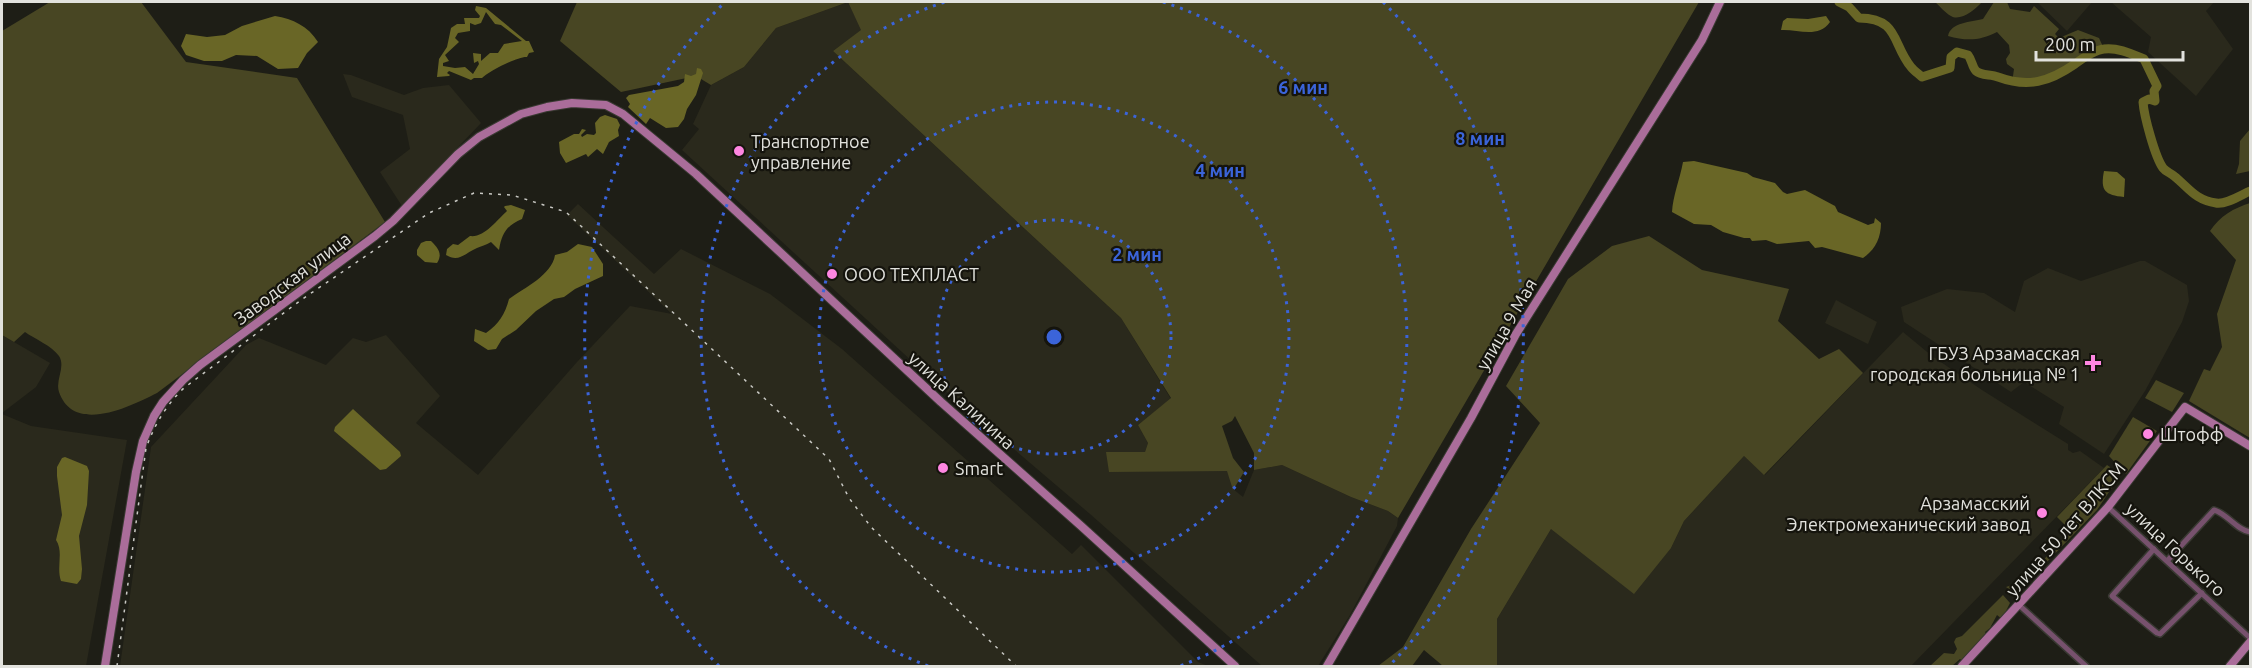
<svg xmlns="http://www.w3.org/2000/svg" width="2252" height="668" viewBox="0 0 2252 668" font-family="Ubuntu,sans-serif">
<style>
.built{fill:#2a291c}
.green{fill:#484623}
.water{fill:#696626;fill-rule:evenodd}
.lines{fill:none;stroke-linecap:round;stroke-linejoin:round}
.river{stroke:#696626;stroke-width:9}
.street-casing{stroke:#393932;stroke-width:8}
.secondary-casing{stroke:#393932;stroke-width:10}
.street{stroke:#77516d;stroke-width:5}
.secondary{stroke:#aa6d9a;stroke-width:8}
.rail{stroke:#c9c9c4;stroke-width:1.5;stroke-dasharray:3 6;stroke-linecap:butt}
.ring{fill:none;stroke:#3b64d9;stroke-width:3;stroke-dasharray:3 6}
.poi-dot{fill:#fe86e1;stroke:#15140d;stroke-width:2}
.labels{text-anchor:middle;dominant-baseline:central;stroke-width:4.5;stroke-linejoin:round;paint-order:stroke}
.poi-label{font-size:18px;fill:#e2e2dd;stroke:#15140d;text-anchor:start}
.street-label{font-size:18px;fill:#e2e2dd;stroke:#15140d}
.centre{fill:#3b64d9;stroke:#15140d;stroke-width:3}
.ring-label{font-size:18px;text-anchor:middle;font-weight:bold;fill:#3b64d9;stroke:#15140d;stroke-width:4.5;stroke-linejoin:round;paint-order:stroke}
</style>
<rect width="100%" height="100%" fill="#1e1e16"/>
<!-- built -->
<g class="built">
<path d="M848,2L862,30L833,51L1121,318L1171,399L1138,425L1148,443L1145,452H1106L1195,470L1228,471L1233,489L1243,497L1254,470L1282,465L1351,497L1388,511L1398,518L1397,526L1350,615L1318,666H1262L1090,514L927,375L682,150L699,129L693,124L711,85L744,67L776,28Z"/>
<path d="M2037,2H2092L2067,31Z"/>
<path d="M2111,2H2214L2206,11L2233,49L2196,96L2148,52L2151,37Z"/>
<path d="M343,74L351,75L404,95L423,88L449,85L481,123L402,206L380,172L410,149L403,115L352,97Z"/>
<path d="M578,204L654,274L681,249L770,294L842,349L1072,554L1081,545L1198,662L1208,666H120L151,447L246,345L259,338L326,365L353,338L366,342L386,335L440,396L416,423L478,475L577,362L630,306L672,314L567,215Z"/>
<path d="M2140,261H2145L2187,285L2189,301L2182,322L2145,391L2104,454L2059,424L2064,407L2024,382L2011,392L1904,322L1901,307L1947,289L1984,293L2015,312L2024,281L2048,268L2081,281Z"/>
<path d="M1836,300L1877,322L1868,344L1825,323Z"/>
<path d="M1903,332L1932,356L1982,390L2068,444V450L2073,453L2080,451L2104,468L1911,666H1497V619L1551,529L1671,548L1684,521L1744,456L1765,475Z"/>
<path d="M2,335L50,363L36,387L2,413Z"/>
<path d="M2,414L31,426L127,440L86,666H2Z"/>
</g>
<!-- green -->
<g class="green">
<path d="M50,2H141L186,62L297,78L385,222L157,393C131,406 74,435 59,392C55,380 66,367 59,356C52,346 35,339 25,332L14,342L2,335V31Z"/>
<path d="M577,2H1699L1398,518L1388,511L1351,497L1282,465L1254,470V453L1235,416L1232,421L1222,426L1233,458L1244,472L1233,490L1227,471L1109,472L1106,452H1145L1148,443L1138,425L1171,398L1121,318L833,51L861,30L848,2L776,28L744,67L711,85L696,76L621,92L560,41Z"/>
<path d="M1935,2H1982C1976,9 1960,22 1951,16C1945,13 1940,6 1935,2Z"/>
<path d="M1994,2H2007L2010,9L2030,12L2034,6L2059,29L2055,34L2059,38L2078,30L2099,38L2104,49L2085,57L2055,76L2027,83H2012L2014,69L2007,64L2006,59L2010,53L2009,45L1997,32C1980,41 1966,41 1948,36C1951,22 1971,22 1983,19Z"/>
<path d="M2250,129V171L2236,174L2239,164L2240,141Z"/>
<path d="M2250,203V438L2189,401L2204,369L2210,371L2222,347L2217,314L2236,260L2210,231C2220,216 2234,208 2250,203Z"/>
<path d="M1649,236L1702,270L1789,289L1778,321L1819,359L1839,349L1863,373L1764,475L1744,456L1684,521L1671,548L1634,594L1551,529L1497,619V666H1443L1424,650L1412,666H1378L1403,647L1471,529L1540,423L1506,386L1568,279L1612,246Z"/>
<path d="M2156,380L2184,393L2172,412L2145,398Z"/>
<path d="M2133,417L2157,431L2126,474L2109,456Z"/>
<path d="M2107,465L2110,467L2113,486L2097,510L2016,594L2006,587L2023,581L2071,531L2057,517Z"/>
<path d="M2003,595L2010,603L2002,619L1997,615L1990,628L1985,632L1987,636L1964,662L1960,659L1952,666H1930L1944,653L1954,654L1957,649L1954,642L1956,638L1962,636Z"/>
</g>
<!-- water -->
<g class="water">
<path d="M476,6L486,8L526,41H529L534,52L529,53L527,57C518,56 488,72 482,78H474L471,80L449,71L447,73L450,75L449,76L437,77L439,59L447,47L451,28L457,24H465L464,18H479L480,16L475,10ZM486,12L495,24L501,25L522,41L504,44L498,53H490L481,61V54L473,53L474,63L478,61L479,64L473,74L465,67L455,68L443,66V63L449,61L445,55L459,42L455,38L458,33L470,31V23L475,25L481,23Z"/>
<path d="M275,16C293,19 308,26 318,42L307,53L298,68L278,69L257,56L236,55L222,61H204L186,55L181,46L186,34L207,37L225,35L242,26Z"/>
<path d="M1826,16L1830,22C1818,39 1798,29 1781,30L1783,21L1787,18L1808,19Z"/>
<path d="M697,68L701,69L703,73L696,95L687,109L684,119L678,127L666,128L650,118L646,124L628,107L630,104L626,98L629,95L678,86L684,82L685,74L691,76L696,74Z"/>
<path d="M605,115L617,119L620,125L618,130L619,136L609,142L603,154L597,149L588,157L586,154L566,163L560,153L559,142L574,134H579L582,129L586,130L581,135L582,137L587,134L594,135L596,133L595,123L600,117Z"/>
<path d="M1694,161L1747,173L1753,177L1775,183L1783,192L1787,194L1805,190L1835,206L1838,212L1868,225L1874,223L1875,218L1881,223C1881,238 1875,250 1863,258L1822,247L1815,248L1809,241L1777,244L1766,240L1752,241L1750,238H1744L1723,232L1711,225L1694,224L1672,212C1673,195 1680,179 1683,162Z"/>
<path d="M2104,171L2117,172L2125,179L2124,197C2105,195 2100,191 2104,171Z"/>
<path d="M511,205L525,210L522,219C506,226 502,233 499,250L491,242C486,245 481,246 477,248C465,253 459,263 446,255L447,249L453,244L458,245L470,236C484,238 497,220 507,211L504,207L505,206Z"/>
<path d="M426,241H431C438,248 443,254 437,263L425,262L417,255V250L421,243Z"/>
<path d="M578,244L592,247L603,264V276L575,289L564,297L554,299L536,311L516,330L502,339L496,349L488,350L474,341L475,329L486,333C499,324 505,314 509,299C524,288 552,275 555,255L567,252Z"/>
<path d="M353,409L400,452L401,456L386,469L380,470L334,431L335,427Z"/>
<path d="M65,457L87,466L89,471L87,505L79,536L82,569L81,579L77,584L61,581C56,567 64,552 56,540L62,515L57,476V467L62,458Z"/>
</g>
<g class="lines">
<!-- river -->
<path class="river" d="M1839,2L1849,7L1859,18C1899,18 1892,44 1911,67C1914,71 1919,74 1922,77L1950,68L1951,57L1957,52L1968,55C1972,60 1972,67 1976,71C1981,76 1991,74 1998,77C2028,88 2049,82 2075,64C2083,58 2094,50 2104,49C2117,47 2132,54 2144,59L2157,86L2154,91L2155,101L2149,99L2143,102C2144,116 2155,157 2163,168C2166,172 2171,173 2174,176C2189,188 2195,200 2216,203C2225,205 2241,195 2250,191"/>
<defs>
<g id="street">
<path d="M2108,507L2250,638"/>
<path d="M2154,549L2112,596L2157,633L2160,634L2202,593"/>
<path d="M2167,561L2214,510C2228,514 2236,530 2250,532"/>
<path d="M2019,605L2086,666"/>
</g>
<g id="secondary">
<path d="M105,666L136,472L143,441L154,416L163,402L183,380L200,365L375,236L393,221L458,154L479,137L521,114L547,107L572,103L606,105L623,114L696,174L941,402L1080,525L1235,666"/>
<path d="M1327,666L1471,418L1516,334L1702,40L1720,2"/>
<path d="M1962,666L2108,507L2185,407L2250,446"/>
<path d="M2230,666L2250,642"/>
</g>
</defs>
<!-- street casing -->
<use href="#street" class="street-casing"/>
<!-- secondary casing -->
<use href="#secondary" class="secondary-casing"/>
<!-- street -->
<use href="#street" class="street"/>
<!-- secondary -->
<use href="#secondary" class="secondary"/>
<!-- rail -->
<path class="rail" d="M117,666L146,448C155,424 166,405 184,388L301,300L429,213L474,193L512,195L566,212L829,459L849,498L871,527L1016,666"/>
</g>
<!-- distance rings -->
<g class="ring">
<circle cx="1054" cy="337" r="117"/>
<circle cx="1054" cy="337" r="235"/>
<path d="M928 666A352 352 0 0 1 945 2M1163 2A352 352 0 0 1 1180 666"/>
<path d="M719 666A470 470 0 0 1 725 2M1383 2A470 470 0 0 1 1389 666"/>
</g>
<!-- markers -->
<g class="poi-dot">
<circle cx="739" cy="151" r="6"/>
<circle cx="832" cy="274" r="6"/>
<path d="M2090 354h6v6h6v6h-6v6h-6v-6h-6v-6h6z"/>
<circle cx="2148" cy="434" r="6"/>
<circle cx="943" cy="468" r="6"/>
<circle cx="2042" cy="513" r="6"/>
</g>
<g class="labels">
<!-- poi labels -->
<g class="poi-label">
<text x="751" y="141">Транспортное<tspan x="751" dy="21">управление</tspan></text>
<text x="844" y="274">ООО ТЕХПЛАСТ</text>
<text x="2080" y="353" text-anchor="end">ГБУЗ Арзамасская<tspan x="2080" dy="21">городская больница № 1</tspan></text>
<text x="2160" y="434">Штофф</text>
<text x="955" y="468">Smart</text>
<text x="2030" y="503" text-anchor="end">Арзамасский<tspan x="2030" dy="21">Электромеханический завод</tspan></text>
</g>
<!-- street labels -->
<g class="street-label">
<text transform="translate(292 278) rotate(-37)">Заводская улица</text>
<text transform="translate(1506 324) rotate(-60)">улица 9 Мая</text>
<text transform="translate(962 400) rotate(42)">улица Калинина</text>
<text transform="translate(2065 529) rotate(-49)">улица 50 лет ВЛКСМ</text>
<text transform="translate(2176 549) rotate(43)">улица Горького</text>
</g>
</g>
<circle cx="1054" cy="337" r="9" class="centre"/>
<g class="ring-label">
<text x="1303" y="94">6 мин</text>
<text x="1480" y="145">8 мин</text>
<text x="1220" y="177">4 мин</text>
<text x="1137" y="261">2 мин</text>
</g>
<!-- border -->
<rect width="2252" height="668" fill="none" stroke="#e2e2dd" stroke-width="6"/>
<!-- scale -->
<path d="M2036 51v9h147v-9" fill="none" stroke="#e2e2dd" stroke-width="3"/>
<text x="2045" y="51" font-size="18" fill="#e2e2dd" stroke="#15140d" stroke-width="4.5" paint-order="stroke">200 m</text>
</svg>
